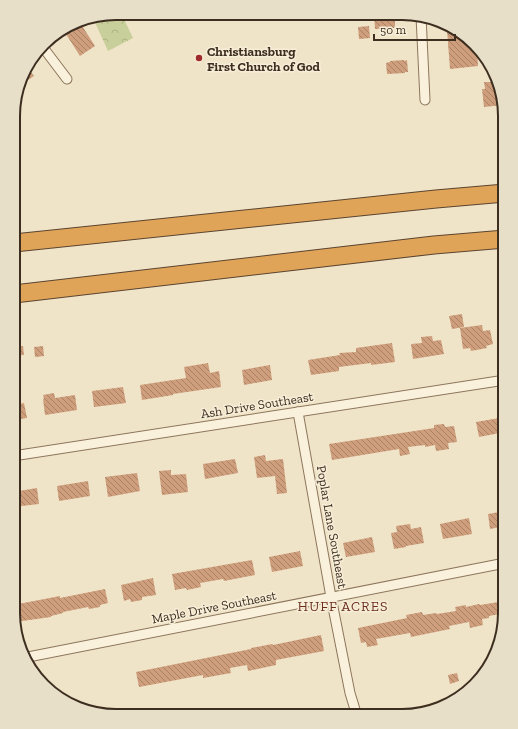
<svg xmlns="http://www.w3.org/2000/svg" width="518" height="729" viewBox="0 0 518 729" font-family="'Zilla Slab',serif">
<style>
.park{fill:url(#park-crowns)}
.building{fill:url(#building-back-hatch)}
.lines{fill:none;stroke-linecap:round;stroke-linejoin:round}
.street-casing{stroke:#8d765c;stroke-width:11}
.highway-casing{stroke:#5b4430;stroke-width:19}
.street{stroke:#faf1dc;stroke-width:9}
.highway{stroke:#e0a458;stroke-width:17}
.poi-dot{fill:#9e2a2b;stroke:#f7eed8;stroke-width:1.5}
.labels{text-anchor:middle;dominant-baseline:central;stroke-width:3;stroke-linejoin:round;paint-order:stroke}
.poi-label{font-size:13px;font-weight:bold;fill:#3d2e20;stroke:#f7eed8;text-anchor:start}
.street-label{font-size:13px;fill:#3d2e20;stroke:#f7eed8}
.neighbourhood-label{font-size:14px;letter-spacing:1px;fill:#6b2e1e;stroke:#f7eed8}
.rim{fill:none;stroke:#3d2e20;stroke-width:2}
</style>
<defs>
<pattern id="park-crowns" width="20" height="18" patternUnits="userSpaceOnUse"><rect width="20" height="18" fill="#c9cf9b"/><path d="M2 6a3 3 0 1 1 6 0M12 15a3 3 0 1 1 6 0" fill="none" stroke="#aeb285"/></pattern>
<pattern id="building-back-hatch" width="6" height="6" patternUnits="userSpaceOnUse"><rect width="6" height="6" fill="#cf9f7d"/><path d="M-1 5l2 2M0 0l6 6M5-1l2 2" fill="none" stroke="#a98266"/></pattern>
</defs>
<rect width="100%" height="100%" fill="#f0e4c8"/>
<!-- park -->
<path class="park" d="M116,13H121L133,38L108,51L93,18L97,16Z"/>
<!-- building -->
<g class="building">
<path d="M374,14H393V18H395V27L394,28L375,29Z"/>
<path d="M79,21L95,46L80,56L64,31Z"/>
<path d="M369,26L370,38L359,39L358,27Z"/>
<path d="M453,29L465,34L477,49L478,66L450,69L447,30Z"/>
<path d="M404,60V61L407,60L408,72H405V73L387,74L386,63L390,62V61Z"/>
<path d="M26,66L34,76L19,86L24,71Z"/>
<path d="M484,82H497L503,105L484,107L482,89H485Z"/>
<path d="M462,314L464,327L452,329L449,316Z"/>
<path d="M482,325L483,331L490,330L493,344L486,346L487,348L471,351L470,348L463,349L460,328Z"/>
<path d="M432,336L433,341L441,340L444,354L413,359L411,344L422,343L421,337Z"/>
<path d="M392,343L395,362L371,365V363L339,367V371L311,375L308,360L340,355L339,353L356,352V348Z"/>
<path d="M23,346L24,355L13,356V347Z"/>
<path d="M43,346L44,356L35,357L34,347Z"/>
<path d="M208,363L210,373L219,371L221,387L173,394V395L142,400L140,385L186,378L184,367Z"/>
<path d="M270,365L272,380L244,385L242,370Z"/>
<path d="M123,387L126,403L94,407L92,391Z"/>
<path d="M54,393L55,398L75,395L77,410L45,415L43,399H44L43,395Z"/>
<path d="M24,403L27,418L13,420V405Z"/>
<path d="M505,417V432L479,437L476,422Z"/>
<path d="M444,424L445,427L454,426L457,442L448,443L449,449L436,451L435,445L425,447V445L408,447L410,454L400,456L399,449L332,460L329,444L434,428V425Z"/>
<path d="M265,455L266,461L283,459L287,493L277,494L275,476L257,478L254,457Z"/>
<path d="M235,459L238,473L205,479L203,464Z"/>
<path d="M171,470V475L186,474L188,492L162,495L159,471Z"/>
<path d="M137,473L140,491L108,497L105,477Z"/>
<path d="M88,481L90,496L59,501L57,486Z"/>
<path d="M37,488L39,504L13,507V492Z"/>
<path d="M505,511V526L490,529L488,514Z"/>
<path d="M469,518L472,534L443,539L440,524Z"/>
<path d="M410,524L411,529L421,527L424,543L406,546V547L394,549L391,533L397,532L396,526Z"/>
<path d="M372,537L375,552L346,557L343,543Z"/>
<path d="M300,551L303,566L272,572L269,557Z"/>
<path d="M252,560L255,575L224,581L223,579L200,583L201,587L187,590L186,588L175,590L172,574Z"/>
<path d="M153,578L156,595L142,597V600L131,602L130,599L124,601L121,585Z"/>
<path d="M105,589L108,603L100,605V607L89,609L88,607L63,612V613L51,616V617L15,622L13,614V605L60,596V598Z"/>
<path d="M505,601V613L489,616V618L482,619L483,625L470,628L469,622L449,626L450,629L411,637L410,633L376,639L378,645L367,647L366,642L361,643L358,628L407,618L406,615L422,612L423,615L436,613L437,614L456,611L455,607L466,605V607L479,604L480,605Z"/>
<path d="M321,635L324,651L276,660V665L248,671L247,665L230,668L231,673L203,678V675L139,687L136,672L251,649V648L272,644L273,645Z"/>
<path d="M457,673L459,681L450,684L448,675Z"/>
</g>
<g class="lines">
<defs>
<g id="street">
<path d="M421,16L425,100"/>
<path d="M42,46L67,79"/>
<path d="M298,412L331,597L350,693L357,716"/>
<path d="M13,456L505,380"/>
<path d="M23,658L505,563"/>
</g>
<g id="highway">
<path d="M14,243L436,199L505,193"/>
<path d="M14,294L434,245L505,239"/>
</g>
</defs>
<!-- street casing -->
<use href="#street" class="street-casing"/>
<!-- highway casing -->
<use href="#highway" class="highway-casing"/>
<!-- street -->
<use href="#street" class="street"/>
<!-- highway -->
<use href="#highway" class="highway"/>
</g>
<!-- markers -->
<circle class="poi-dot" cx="199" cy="58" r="4"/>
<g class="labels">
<!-- poi labels -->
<g class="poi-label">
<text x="207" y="51">Christiansburg<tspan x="207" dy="15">First Church of God</tspan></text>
</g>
<!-- street labels -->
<g class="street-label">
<text transform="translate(257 405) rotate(-9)">Ash Drive Southeast</text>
<text transform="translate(332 527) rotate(80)">Poplar Lane Southeast</text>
<text transform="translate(214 607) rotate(-11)">Maple Drive Southeast</text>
</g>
<!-- neighbourhood labels -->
<g class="neighbourhood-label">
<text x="343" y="606">HUFF ACRES</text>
</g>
</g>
<!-- crop -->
<path d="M0 0H518V729H0ZM116 20H402A96 96 0 0 1 498 116V613A96 96 0 0 1 402 709H116A96 96 0 0 1 20 613V116A96 96 0 0 1 116 20Z" fill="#e8dfc9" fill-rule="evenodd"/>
<path class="rim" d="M116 20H402A96 96 0 0 1 498 116V613A96 96 0 0 1 402 709H116A96 96 0 0 1 20 613V116A96 96 0 0 1 116 20Z"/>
<!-- scale -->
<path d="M374 34v6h81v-6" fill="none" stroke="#3d2e20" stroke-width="2"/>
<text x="380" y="34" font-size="12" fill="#3d2e20" stroke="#f7eed8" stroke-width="3" paint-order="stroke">50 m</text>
</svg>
